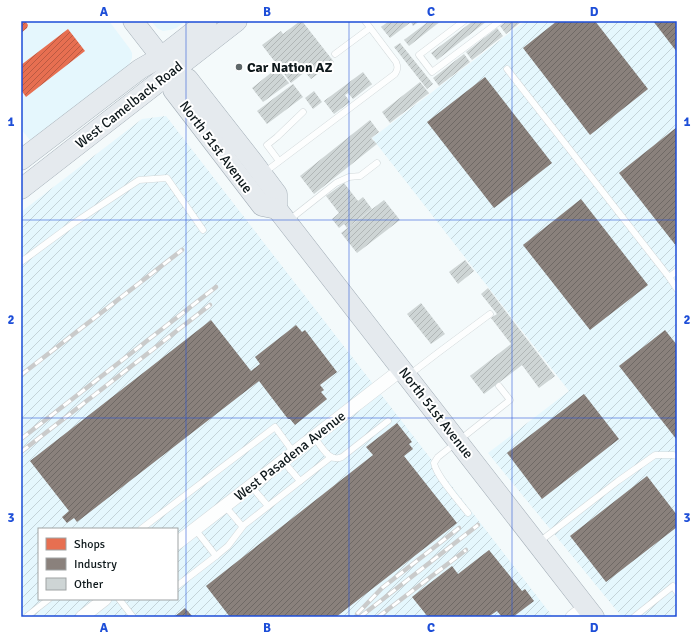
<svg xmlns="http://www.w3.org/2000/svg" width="698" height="638" viewBox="0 0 698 638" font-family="Signika,sans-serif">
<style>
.built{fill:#e5f7fd}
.industrial{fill:url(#industrial-furrows);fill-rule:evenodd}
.shops{fill:url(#shops-hatch)}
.industry{fill:url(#industry-hatch)}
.building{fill:url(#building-hatch)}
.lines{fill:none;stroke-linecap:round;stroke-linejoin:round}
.service-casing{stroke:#d0d7d9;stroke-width:7}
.minor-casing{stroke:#d0d7d9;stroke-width:14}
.primary-casing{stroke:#a1acb5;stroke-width:21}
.service{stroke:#fdfefe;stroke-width:6}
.minor{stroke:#fdfefe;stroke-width:13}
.primary{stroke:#e5eaee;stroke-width:20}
.rail-casing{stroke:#cacbcb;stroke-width:4.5}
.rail{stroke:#fff;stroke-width:3;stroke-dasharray:9;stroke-linecap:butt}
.grid{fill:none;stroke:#1d4ed8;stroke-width:1;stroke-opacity:0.55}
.poi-dot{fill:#5e6769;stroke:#fff;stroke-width:1.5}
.labels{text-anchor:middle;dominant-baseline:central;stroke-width:4;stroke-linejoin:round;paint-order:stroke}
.poi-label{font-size:14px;font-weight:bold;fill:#0e181b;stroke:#fff;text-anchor:start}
.street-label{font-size:14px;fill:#0e181b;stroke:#fff}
.neatline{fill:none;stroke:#1d4ed8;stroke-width:1.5}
.grid-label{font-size:13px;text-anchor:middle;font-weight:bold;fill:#1d4ed8}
</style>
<defs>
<pattern id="industrial-furrows" width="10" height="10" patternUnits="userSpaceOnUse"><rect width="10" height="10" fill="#e5f7fd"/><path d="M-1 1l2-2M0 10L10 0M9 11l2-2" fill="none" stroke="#c3d3d8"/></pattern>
<pattern id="shops-hatch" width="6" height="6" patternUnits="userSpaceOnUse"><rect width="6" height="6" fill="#e76f51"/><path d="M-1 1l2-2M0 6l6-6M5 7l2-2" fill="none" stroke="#ba5a42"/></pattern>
<pattern id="industry-hatch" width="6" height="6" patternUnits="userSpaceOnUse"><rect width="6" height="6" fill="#8a817c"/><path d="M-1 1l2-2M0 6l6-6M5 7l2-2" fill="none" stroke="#6f6965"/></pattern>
<pattern id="building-hatch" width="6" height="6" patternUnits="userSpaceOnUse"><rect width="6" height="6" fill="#ced5d5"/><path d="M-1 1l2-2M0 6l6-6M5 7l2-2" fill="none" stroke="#b0b6b6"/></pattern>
</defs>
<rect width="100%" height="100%" fill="#f4fafb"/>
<!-- built -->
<g class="built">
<path d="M21,21H109L130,49L132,53V58L129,65L30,140L21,129Z"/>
<path d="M151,21H186L176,28L170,30L163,31L157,28Z"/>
</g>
<!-- industrial -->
<g class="industrial">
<path d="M525,21H677V617H622L488,453L569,391L372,138Z"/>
<path d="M166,116L553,617H21V212L142,119ZM39,529H177V599H39Z"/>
</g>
<!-- shops -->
<g class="shops">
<path d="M21,21H28L26,22L28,25L27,28L21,33Z"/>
<path d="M68,29L85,51L26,97L21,90V65Z"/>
</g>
<!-- industry -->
<g class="industry">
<path d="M557,21H595L648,89L590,135L523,48Z"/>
<path d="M653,21H677V52Z"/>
<path d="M485,77L552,163L494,208L427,122Z"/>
<path d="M677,127V247L619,173Z"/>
<path d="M581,199L648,285L590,330L523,245Z"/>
<path d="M211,320L251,371L260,364L255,357L296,325L302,332L305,330L337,372L320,385L324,390L321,392L327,399L295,425L290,419H288L259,381L77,522L74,518L67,523L62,517L69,511L30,461Z"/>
<path d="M665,330L677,345V440L619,366Z"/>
<path d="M584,394L619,439L542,499L507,453Z"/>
<path d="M397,423L412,442L409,444L413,449L404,456L457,523L336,617H230L206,586L373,455L366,447Z"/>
<path d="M647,476L677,515V527L606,582L570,536Z"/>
<path d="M489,550L522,591L525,589L534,601L513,617H502L497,611L488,617H428L412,597L452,566L458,574Z"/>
<path d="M185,608L193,617H174L179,613Z"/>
</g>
<!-- building -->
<g class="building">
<path d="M300,21H302L334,62L311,79L305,72L291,83L262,45L281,31L283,34Z"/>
<path d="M389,21H420L413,26L411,22L390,38L381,27Z"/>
<path d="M429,21H441L409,46L404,40Z"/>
<path d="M473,21H487L437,60L431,53Z"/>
<path d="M507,21H522L506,34L500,26Z"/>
<path d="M497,28L503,36L472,60L466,52Z"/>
<path d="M400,43L433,84L427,89L394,47Z"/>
<path d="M464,54L470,62L439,86L433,78Z"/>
<path d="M277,68L289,83L263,102L252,88Z"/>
<path d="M363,72L372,84L353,99L348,93L345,95L350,102L334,114L324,101Z"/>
<path d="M420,82L429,93L390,123L382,112Z"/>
<path d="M293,84L303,97L267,124L257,111Z"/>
<path d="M314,91L322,102L313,109L305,98Z"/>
<path d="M370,120L379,132L371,138L377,144L314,194L300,176Z"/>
<path d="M344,183L358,201L363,197L372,209L347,228L344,224L339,228L332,219L339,213L326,196Z"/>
<path d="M384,200L400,220L357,253L341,233Z"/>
<path d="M465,260L474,271L458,284L449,272Z"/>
<path d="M488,288L555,376L539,388L522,365L484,394L470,376L511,344L491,318L497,314L481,294Z"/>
<path d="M421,303L445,334L431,344L407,314Z"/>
</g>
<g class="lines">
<defs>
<g id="service">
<path d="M464,21L419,55L432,72L500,21"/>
<path d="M335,54L370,28"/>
<path d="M507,69L669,277L677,271"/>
<path d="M279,161L267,145L277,137L303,112"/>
<path d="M265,172L395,74C398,69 398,67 396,62L365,21"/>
<path d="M288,221L336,183L349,177L360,176L377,163"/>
<path d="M21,262L74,223L139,180L167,178L203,230"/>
<path d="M669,277L677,289"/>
<path d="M409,375L439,352L490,314"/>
<path d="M314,437C319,443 327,458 335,458C338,459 340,458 342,457L388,421"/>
<path d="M283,461L300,481"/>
<path d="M251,486L268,506"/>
<path d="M225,506L242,526"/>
<path d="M468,513C459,501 436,476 434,463L438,457L510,400L499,386"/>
<path d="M141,529L275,427L294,453"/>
<path d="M539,542L618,481L655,455H673L677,456"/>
<path d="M216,556L228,546L244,525L331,457"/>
<path d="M177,586L216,556L195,529"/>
<path d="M119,599L133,617"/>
<path d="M26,617L49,599"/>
<path d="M634,617L673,586L677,592"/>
</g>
<g id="minor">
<path d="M177,543L402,369"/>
<path d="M82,617L105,599"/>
<path d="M572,617L586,606"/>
</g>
<g id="primary">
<path d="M133,21L172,71L188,79L253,162L277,194V209L594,617"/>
<path d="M172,71L173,90L262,206L277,209"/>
<path d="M21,160L140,69L161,57L207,21"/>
<path d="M21,189L237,21"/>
</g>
</defs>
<!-- service casing -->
<use href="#service" class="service-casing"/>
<!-- minor casing -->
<use href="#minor" class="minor-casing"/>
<!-- primary casing -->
<use href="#primary" class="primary-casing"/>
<!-- service -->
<use href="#service" class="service"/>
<!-- minor -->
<use href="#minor" class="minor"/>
<!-- primary -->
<use href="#primary" class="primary"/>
<defs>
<g id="rail">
<path d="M21,375L182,250"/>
<path d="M21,439L216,287"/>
<path d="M21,452L210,305"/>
<path d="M357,614L382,588L459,528"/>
<path d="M360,617L478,525"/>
<path d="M378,617L466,550"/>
</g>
</defs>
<!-- rail casing -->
<use href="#rail" class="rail-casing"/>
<!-- rail -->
<use href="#rail" class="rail"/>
</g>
<!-- grid -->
<path class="grid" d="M186,21V617M349,21V617M512,21V617M21,220H677M21,418H677"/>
<!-- markers -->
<circle class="poi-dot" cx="239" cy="67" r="4"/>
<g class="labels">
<!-- poi labels -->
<g class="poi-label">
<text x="247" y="67">Car Nation AZ</text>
</g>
<!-- street labels -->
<g class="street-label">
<text transform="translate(129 105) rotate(-38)">West Camelback Road</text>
<text transform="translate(216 147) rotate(53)">North 51st Avenue</text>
<text transform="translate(436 413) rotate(52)">North 51st Avenue</text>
<text transform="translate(290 456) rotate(-38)">West Pasadena Avenue</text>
</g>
</g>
<!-- border -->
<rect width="698" height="638" fill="none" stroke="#ffffff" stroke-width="44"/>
<!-- legend -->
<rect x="38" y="528" width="140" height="72" fill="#ffffff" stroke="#9fa3a4"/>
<rect x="46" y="538" width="20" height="12" fill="#e76f51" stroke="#9fa3a4"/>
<text x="74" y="548" font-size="12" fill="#0e181b">Shops</text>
<rect x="46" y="558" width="20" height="12" fill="#8a817c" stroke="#9fa3a4"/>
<text x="74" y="568" font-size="12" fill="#0e181b">Industry</text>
<rect x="46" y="578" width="20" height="12" fill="#ced5d5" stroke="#9fa3a4"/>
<text x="74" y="588" font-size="12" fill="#0e181b">Other</text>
<rect x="22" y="22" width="654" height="594" class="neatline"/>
<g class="grid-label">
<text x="104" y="16">A</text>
<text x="267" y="16">B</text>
<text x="431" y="16">C</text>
<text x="594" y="16">D</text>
<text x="11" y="126">1</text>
<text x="687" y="126">1</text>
<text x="11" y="324">2</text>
<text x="687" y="324">2</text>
<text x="11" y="522">3</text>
<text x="687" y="522">3</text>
<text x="104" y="632">A</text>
<text x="267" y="632">B</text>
<text x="431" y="632">C</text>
<text x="594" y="632">D</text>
</g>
</svg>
